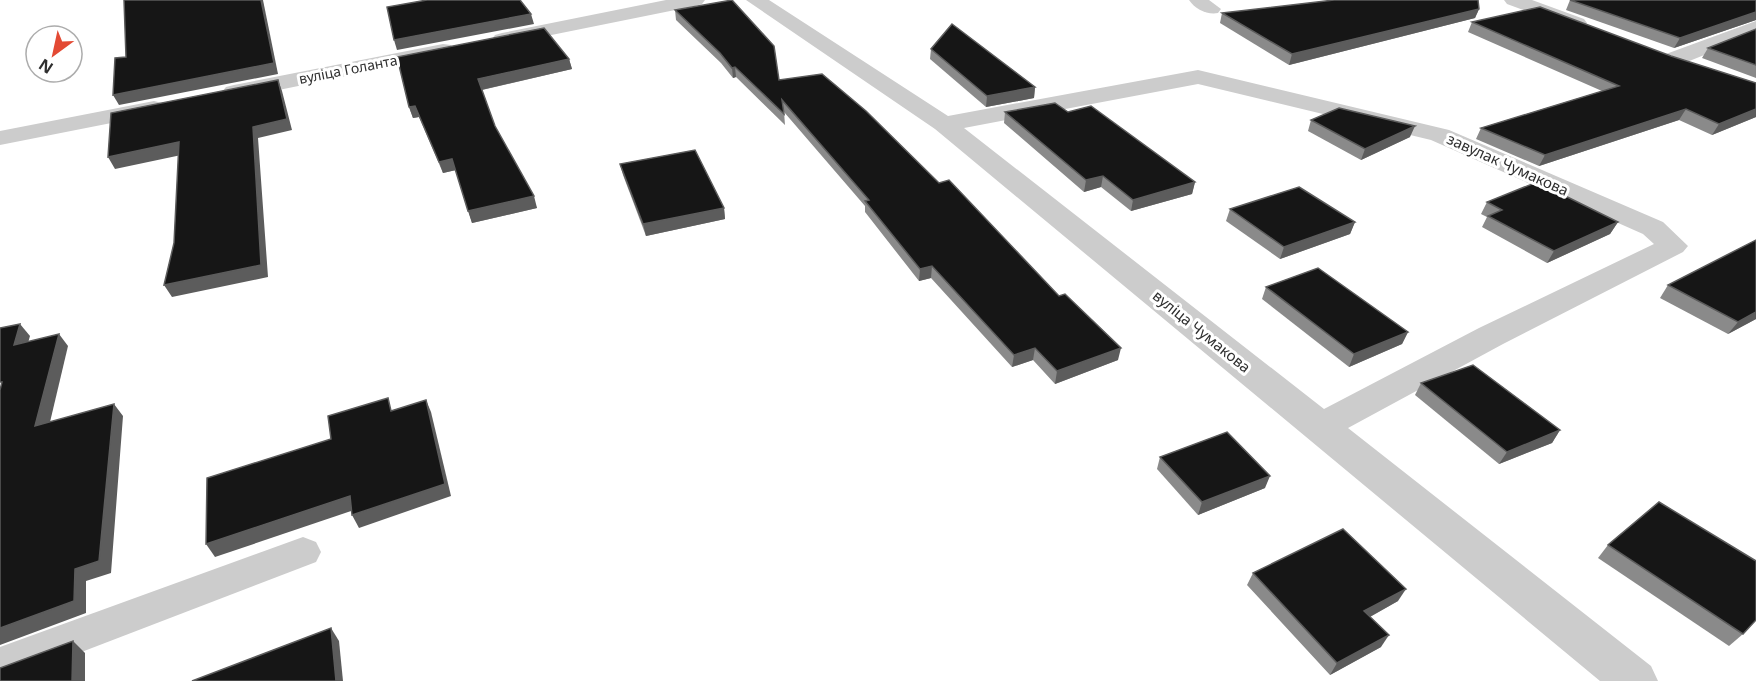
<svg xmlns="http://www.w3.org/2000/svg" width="1756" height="681" viewBox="0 0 1756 681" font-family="'Noto Sans',sans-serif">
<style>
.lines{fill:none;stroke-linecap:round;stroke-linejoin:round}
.service{fill:#ccc;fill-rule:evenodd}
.minor{fill:#ccc;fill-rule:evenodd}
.tertiary{fill:#ccc;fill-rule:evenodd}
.wall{fill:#8a8a8a}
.shaded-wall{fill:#5c5c5c}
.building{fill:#161616;stroke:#5c5c5c;stroke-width:1.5}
.labels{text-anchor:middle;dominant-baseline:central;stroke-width:6;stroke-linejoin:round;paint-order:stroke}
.far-street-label{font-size:14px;fill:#2f2f2f;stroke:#fff}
.street-label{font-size:15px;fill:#2f2f2f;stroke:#fff}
</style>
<rect width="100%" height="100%" fill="#fff"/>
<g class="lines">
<!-- service -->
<g class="service">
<path d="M1189,0H1209L1221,9L1218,13C1207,15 1195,9 1189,0Z"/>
<path d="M303,537L316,542L321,552L316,562L6,681H0V647Z"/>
</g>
<!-- minor -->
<g class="minor">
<path d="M666,0H705L702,4L695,6L502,45L495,43L492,39L495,35L502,33Z"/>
<path d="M746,0H769L948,116L1198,70L1449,130L1663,222L1688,246L1683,252L1503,344L1348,428L1651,666L1658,681H1600L935,129ZM1198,84L1431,140L1643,234L1654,244L1479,328L1324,409L964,128Z"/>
<path d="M1756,21V34L1682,64L1674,66L1666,64L1663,59L1666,54Z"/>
<path d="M443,44L451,45L454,50L451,55L234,99L226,97L222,92L226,87L234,85Z"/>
<path d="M154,101L162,103L166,108L162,113L0,145V131Z"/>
</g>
<!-- tertiary -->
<path class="tertiary" d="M1504,0H1532L1584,19L1587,23L1584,27H1570L1507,4Z"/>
</g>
<!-- wall -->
<g class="wall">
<path d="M1570,0H1756V20L1674,48L1566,10Z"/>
<path d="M1479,9L1475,18L1289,65L1220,23L1222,13Z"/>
<path d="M675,10L779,80L1118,360L1055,384L1033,360L1012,367L931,278L919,281L865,212V206L784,112L785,125L736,77L733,78L721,63L676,20Z"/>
<path d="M1472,22L1671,56L1756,83V117L1712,135L1679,120L1539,166L1476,139L1481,128L1602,91L1468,32Z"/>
<path d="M1756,29V78L1702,58L1708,48Z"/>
<path d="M931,49L1035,87L1034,98L986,107L930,59Z"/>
<path d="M569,59L572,69L482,90L495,126L537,208L472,223L456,170L443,173L419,117L413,118L409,107Z"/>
<path d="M1005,112H1068L1195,182L1192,194L1131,211L1101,187L1084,192L1004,123Z"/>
<path d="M1311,120L1410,137L1361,160L1308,131Z"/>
<path d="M620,164L724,208L725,219L646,236L623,175Z"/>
<path d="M1487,202L1618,222L1610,234L1547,263L1482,227L1487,217L1481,214Z"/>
<path d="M1230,209L1355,222L1350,234L1280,259L1226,221Z"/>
<path d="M1756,240V319L1728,334L1660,298L1668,285Z"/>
<path d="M1266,287L1408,332L1402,344L1349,367L1262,299Z"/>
<path d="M1421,383L1560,430L1552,443L1499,464L1415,395Z"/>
<path d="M1160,457L1265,488L1198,515L1157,469Z"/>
<path d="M1608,545L1743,634L1729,646L1598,558Z"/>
<path d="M1253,573L1398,601L1370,617L1381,647L1330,675L1247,585Z"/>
</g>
<!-- shaded-wall -->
<g class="shaded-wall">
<path d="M261,0H263L278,74L119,105L113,95Z"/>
<path d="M1479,9L1475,18L1289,65L1292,54Z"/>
<path d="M1756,12V20L1674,48L1680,38Z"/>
<path d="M531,14L534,24L397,50L394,40Z"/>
<path d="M569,59L572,69L481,90L478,79Z"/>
<path d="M735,67L736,77L733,78L732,68Z"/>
<path d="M278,80L282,91L292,130L258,138L268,277L172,297L164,285L253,127Z"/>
<path d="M1035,87L1034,98L986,107L987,96Z"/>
<path d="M415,106L419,117L413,118L409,107Z"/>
<path d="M1686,109L1679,120L1539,166L1545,155Z"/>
<path d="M1756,109V117L1712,135L1719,124Z"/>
<path d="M1415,126L1410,137L1361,160L1365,149Z"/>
<path d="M179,142L186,154L115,169L108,157Z"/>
<path d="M452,159L456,170L443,173L439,162Z"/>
<path d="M1103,176L1101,187L1084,192L1086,180Z"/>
<path d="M1195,182L1192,194L1131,211L1133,200Z"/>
<path d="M534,196L537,208L472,223L468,211Z"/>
<path d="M724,208L725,219L646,236L643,224Z"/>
<path d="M1355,222L1350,234L1280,259L1284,247Z"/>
<path d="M1618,222L1610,234L1547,263L1554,251Z"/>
<path d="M932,266L931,278L919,281L920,269Z"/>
<path d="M1756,312V319L1728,334L1738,322Z"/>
<path d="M20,324L30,336L24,357L14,345Z"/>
<path d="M1408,332L1402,344L1349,367L1354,354Z"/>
<path d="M59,334L68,346L46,439L35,426Z"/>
<path d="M1035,348L1033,360L1012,367L1014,355Z"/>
<path d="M1121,348L1118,360L1055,384L1057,371Z"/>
<path d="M426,400L431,412L451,496L359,528L352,515Z"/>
<path d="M114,404L123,416L111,573L86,581V613L0,645V628L75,569Z"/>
<path d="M1560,430L1552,443L1499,464L1507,452Z"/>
<path d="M1270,476L1265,488L1198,515L1202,502Z"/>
<path d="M350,496L357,509L215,557L206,544Z"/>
<path d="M1406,589L1398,601L1357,624L1364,611Z"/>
<path d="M331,628L339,641L343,681H336Z"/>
<path d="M1389,635L1381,647L1330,675L1337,663Z"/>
<path d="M73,641L85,653V681H72Z"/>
</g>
<!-- building -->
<g class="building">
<path d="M124,0H261L274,63L113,95L115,58L126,57Z"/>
<path d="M427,0H520L531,14L394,40L387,7Z"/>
<path d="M732,0L774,46L779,80L822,74L866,111L939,183L949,180L1059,296L1065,294L1121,348L1057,371L1035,348L1014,355L932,266L920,269L865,201L869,200L782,100L784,114L735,67L732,68L720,53L675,10Z"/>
<path d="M1334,0H1478L1479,9L1292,54L1222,13Z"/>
<path d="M1570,0H1756V12L1680,38Z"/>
<path d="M1540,7L1671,56L1756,83V109L1719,124L1686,109L1545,155L1481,128L1619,86L1472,22Z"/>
<path d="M952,24L1035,87L987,96L931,49Z"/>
<path d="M544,28L569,59L478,79L495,126L534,196L468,211L452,159L439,162L415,106L409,107L397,57Z"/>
<path d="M1756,29V65L1708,48Z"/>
<path d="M278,80L287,119L253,127L261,265L164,285L174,243L179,142L108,157L111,113Z"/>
<path d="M1055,103L1068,112L1091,106L1195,182L1133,200L1103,176L1086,180L1005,112Z"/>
<path d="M1339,108L1415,126L1365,149L1311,120Z"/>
<path d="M695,150L724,208L643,224L620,164Z"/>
<path d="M1537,182L1618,222L1554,251L1488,216L1502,210L1487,202Z"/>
<path d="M1299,187L1355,222L1284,247L1230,209Z"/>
<path d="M1756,240V312L1738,322L1668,285Z"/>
<path d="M1318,268L1408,332L1354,354L1266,287Z"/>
<path d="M20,324L14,345L59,334L35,426L114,404L99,561L75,569L74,601L0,628V390L2,382H0V328Z"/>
<path d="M1473,365L1560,430L1507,452L1421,383Z"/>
<path d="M388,398L391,411L426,400L445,484L352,515L350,496L206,544L207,478L331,439L328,416Z"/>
<path d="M1227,432L1270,476L1202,502L1160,457Z"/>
<path d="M1659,502L1756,561V620L1743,634L1608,545Z"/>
<path d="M1343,529L1406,589L1364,611L1389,635L1337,663L1253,573Z"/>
<path d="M331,628L336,681H192Z"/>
<path d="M73,641L72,681H0V668Z"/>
</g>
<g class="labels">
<!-- far-street labels -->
<g class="far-street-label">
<text transform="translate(348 69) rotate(-11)">вуліца Голанта</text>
</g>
<!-- street labels -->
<g class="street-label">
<text transform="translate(1508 164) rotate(24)">завулак Чумакова</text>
<text transform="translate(1202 331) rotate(39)">вуліца Чумакова</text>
</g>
</g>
<!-- north arrow -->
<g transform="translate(54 54) rotate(213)"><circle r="28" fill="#ffffff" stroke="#acacac" stroke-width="1.5"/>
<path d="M0-4.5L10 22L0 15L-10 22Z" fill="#e34a34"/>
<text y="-9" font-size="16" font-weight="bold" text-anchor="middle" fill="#2f2f2f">N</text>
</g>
</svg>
